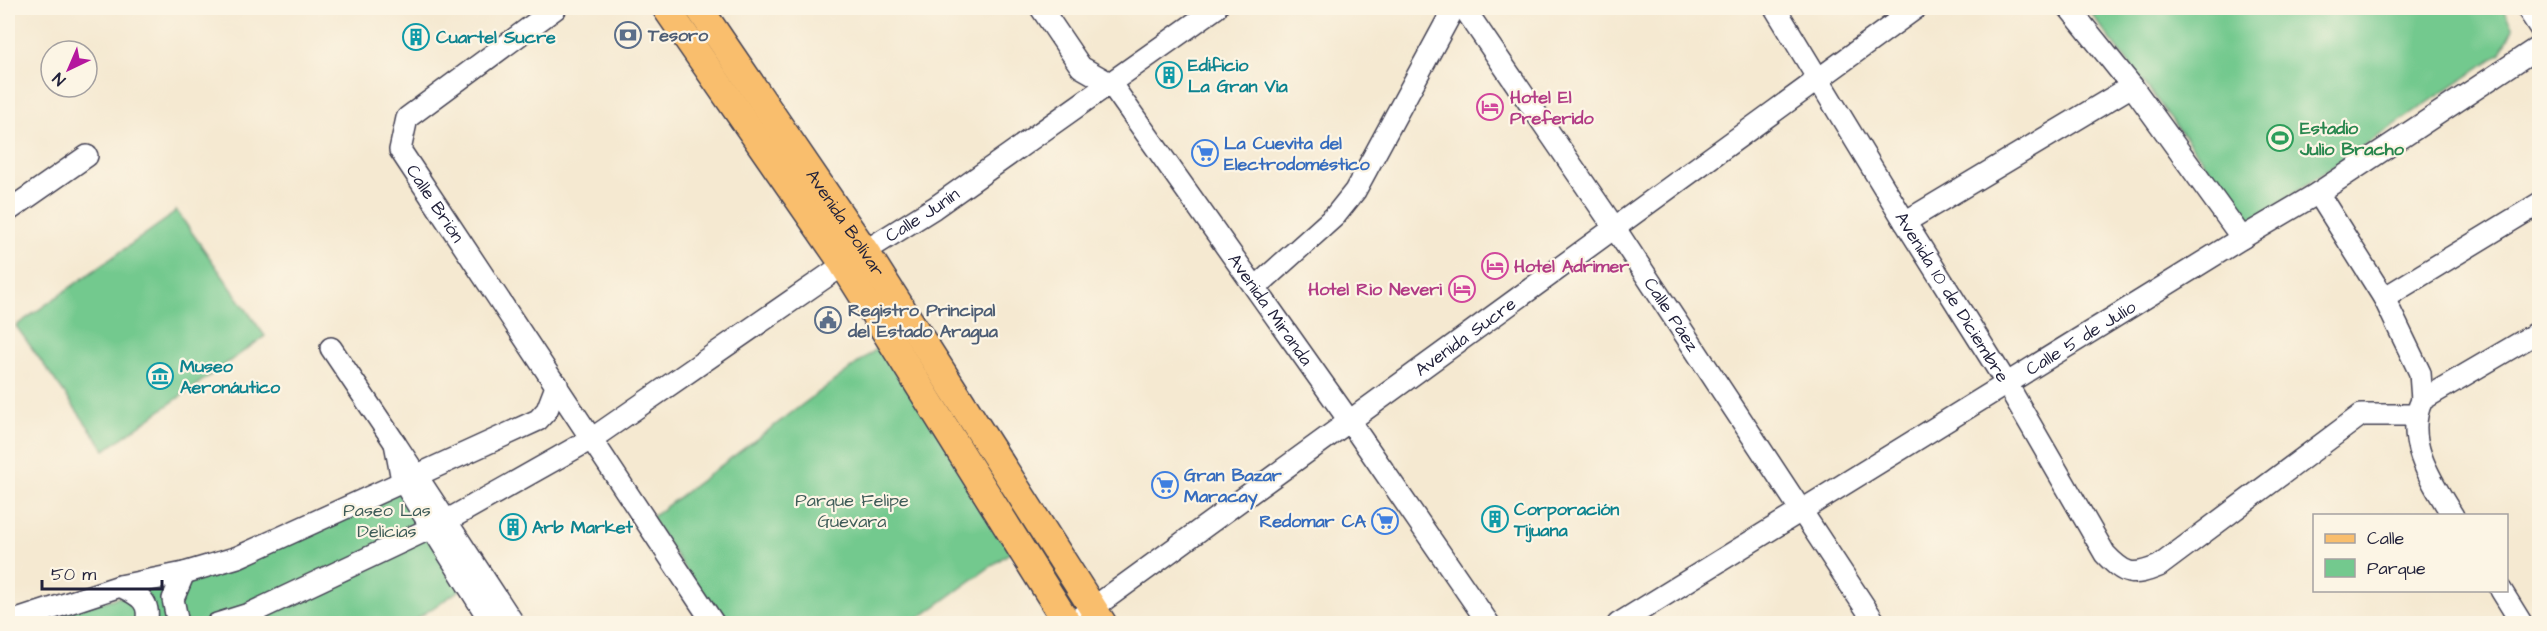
<svg xmlns="http://www.w3.org/2000/svg" width="2547" height="631" viewBox="0 0 2547 631" font-family="'Architects Daughter',sans-serif">
<style>
.green{fill:#73c98e;stroke:#4a7664;stroke-width:1.5}
.lines{fill:none;stroke-linecap:round;stroke-linejoin:round}
.minor-casing{stroke:#424052;stroke-width:24}
.major-casing{stroke:#424052;stroke-width:30}
.minor{stroke:#fff;stroke-width:21}
.major{stroke:#f9be6d;stroke-width:27}
.labels{text-anchor:middle;dominant-baseline:central;stroke-width:4.5;stroke-linejoin:round;paint-order:stroke}
.service-label{font-size:18px;font-weight:bold;fill:#4e5e75;stroke:#fcf5e5;text-anchor:start}
.culture-label{font-size:18px;font-weight:bold;fill:#0d838f;stroke:#fcf5e5;text-anchor:start}
.hotel-label{font-size:18px;font-weight:bold;fill:#b23c85;stroke:#fcf5e5;text-anchor:start}
.leisure-label{font-size:18px;font-weight:bold;fill:#27864d;stroke:#fcf5e5;text-anchor:start}
.shop-label{font-size:18px;font-weight:bold;fill:#366cbe;stroke:#fcf5e5;text-anchor:start}
.street-label{font-size:18px;fill:#22223b;stroke:#fcf5e5}
.park-label{font-size:18px;fill:#3e5c58;stroke:#fcf5e5}
</style>
<rect width="100%" height="100%" fill="#fcf5e5"/>
<filter id="ink" filterUnits="userSpaceOnUse"><feTurbulence type="fractalNoise" baseFrequency=".0167" numOctaves="2"/><feDisplacementMap in="SourceGraphic" scale="12" xChannelSelector="R" yChannelSelector="G"/><feConvolveMatrix kernelMatrix="1 2 1 2 8 2 1 2 1" color-interpolation-filters="sRGB"/></filter>
<filter id="wash" filterUnits="userSpaceOnUse"><feTurbulence type="fractalNoise" baseFrequency=".008" numOctaves="4" result="noise"/><feDisplacementMap in="SourceGraphic" scale="24" xChannelSelector="R" yChannelSelector="G"/><feGaussianBlur stdDeviation="1.35" result="paint"/><feColorMatrix in="noise" values="0 0 0 0 0 0 0 0 0 0 0 0 0 0 0 0 0 1.4 0 .05"/><feComposite in="paint" operator="in"/></filter>
<g filter="url(#wash)">
<rect width="100%" height="100%" fill="#f5e9d1"/>
<!-- green -->
<g class="green">
<path d="M2087,8H2502L2513,28L2501,53L2250,223Z"/>
<path d="M176,210L265,336L105,450L16,326L168,218Z"/>
<path d="M878,348L934,426L1012,551L912,623H721L651,518Z"/>
<path d="M403,483L467,585L410,623L16,624L194,578Z"/>
</g>
</g>
<g filter="url(#ink)">
<g class="lines">
<defs>
<g id="minor">
<path id="s1" d="M556,8L407,118L400,150L714,624"/>
<path id="s2" d="M1041,8L1081,67L1111,84L1348,419L1489,624"/>
<path id="s3" d="M1464,8L1614,227L1876,624"/>
<path id="s4" d="M1775,8L1905,222L2007,384L2105,554C2125,575 2132,577 2159,566L2361,415H2414"/>
<path d="M2069,8L2132,86L2242,238"/>
<path d="M2527,8L2540,28"/>
<path d="M2318,193L2384,298L2420,373L2422,400"/>
<path d="M8,211L87,156"/>
<path d="M1905,222L2132,86"/>
<path d="M1256,287L1335,216L1355,191L1454,8"/>
<path d="M2384,298L2540,203"/>
<path d="M331,348L395,443"/>
<path d="M2453,516C2432,482 2403,440 2422,400L2540,331"/>
<path d="M120,586C138,595 152,601 146,624"/>
<path d="M2501,590L2522,624"/>
<path d="M8,623L120,586L184,573L238,557L538,420L547,410L557,384"/>
<path d="M178,624L173,599L184,573"/>
<path id="s5" d="M217,624L249,614L446,521L593,438L843,265L934,208L1216,8"/>
<path d="M492,624L402,480L395,443L514,624"/>
<path id="s6" d="M1071,624L1916,8"/>
<path id="s7" d="M1618,624L2242,238L2318,193L2540,46"/>
</g>
<g id="major">
<path d="M666,8L838,256L1068,624"/>
<path id="s8" d="M699,8L865,251L1103,624"/>
</g>
</defs>
<!-- minor casing -->
<use href="#minor" class="minor-casing"/>
<!-- major casing -->
<use href="#major" class="major-casing"/>
<!-- minor -->
<use href="#minor" class="minor"/>
<!-- major -->
<use href="#major" class="major"/>
</g>
</g>
<!-- icons -->
<defs>
<symbol id="bank-ring" viewBox="-11 -11 22 22"><circle r="9.5" fill="#fcf5e5" stroke="#5c6f8a" stroke-width="1.5"/><path d="M-6-4H6V4H-6ZM0-2.3a2.3 2.3 0 1 0 0 4.6a2.3 2.3 0 1 0 0-4.6Z" fill="#5c6f8a"/></symbol>
<symbol id="building-ring" viewBox="-11 -11 22 22"><circle r="9.5" fill="#fcf5e5" stroke="#0f9aa8" stroke-width="1.5"/><path d="M-4-6H4V6H1V3H-1V6H-4ZM-2.5-4.3h1.7v1.8h-1.7ZM.8-4.3h1.7v1.8H.8ZM-2.5-1h1.7V.8h-1.7ZM.8-1h1.7V.8H.8Z" fill="#0f9aa8"/></symbol>
<symbol id="hotel-ring" viewBox="-11 -11 22 22"><circle r="9.5" fill="#fcf5e5" stroke="#d1479c" stroke-width="1.5"/><path d="M-6-4.5h1.5V1H6V5H4.5V3h-9V5H-6ZM-4 0a1.8 1.8 0 1 1 3.6 0ZM.5 0V-2.5h3Q6-2.5 6 0Z" fill="#d1479c"/></symbol>
<symbol id="stadium-ring" viewBox="-11 -11 22 22"><circle r="9.5" fill="#fcf5e5" stroke="#2e9e5b" stroke-width="1.5"/><path d="M0-5a6.5 5 0 1 0 0 10a6.5 5 0 1 0 0-10ZM-3.5-1.8h7v3.6h-7Z" fill="#2e9e5b"/></symbol>
<symbol id="supermarket-ring" viewBox="-11 -11 22 22"><circle r="9.5" fill="#fcf5e5" stroke="#3f7fe0" stroke-width="1.5"/><path d="M-6-5.5h2.5l.6 2H6L4.5 2H-2.5L-4.4-4H-6ZM-1.5 3.2a1.3 1.3 0 1 0 .1 0ZM3 3.2a1.3 1.3 0 1 0 .1 0Z" fill="#3f7fe0"/></symbol>
<symbol id="civic-ring" viewBox="-11 -11 22 22"><circle r="9.5" fill="#fcf5e5" stroke="#5c6f8a" stroke-width="1.5"/><path d="M-.6-6.5H3V-4.5H.6V-3L4-1V1h2V6H-6V1h2V-1L-.6-3ZM-1.2 2.5V6h2.4V2.5Z" fill="#5c6f8a"/></symbol>
<symbol id="museum-ring" viewBox="-11 -11 22 22"><circle r="9.5" fill="#fcf5e5" stroke="#0f9aa8" stroke-width="1.5"/><path d="M0-6L6-3V-2H-6V-3ZM-5-1h2V3h-2ZM-1-1h2V3h-2ZM3-1h2V3H3ZM-6 4H6V6H-6Z" fill="#0f9aa8"/></symbol>
</defs>
<g fill-rule="evenodd">
<use href="#bank-ring" x="613" y="20" width="30" height="30"/>
<use href="#building-ring" x="401" y="22" width="30" height="30"/>
<use href="#building-ring" x="1154" y="60" width="30" height="30"/>
<use href="#hotel-ring" x="1475" y="92" width="30" height="30"/>
<use href="#stadium-ring" x="2265" y="123" width="30" height="30"/>
<use href="#supermarket-ring" x="1190" y="138" width="30" height="30"/>
<use href="#hotel-ring" x="1480" y="251" width="30" height="30"/>
<use href="#hotel-ring" x="1447" y="274" width="30" height="30"/>
<use href="#civic-ring" x="813" y="305" width="30" height="30"/>
<use href="#museum-ring" x="145" y="361" width="30" height="30"/>
<use href="#supermarket-ring" x="1150" y="470" width="30" height="30"/>
<use href="#building-ring" x="1480" y="504" width="30" height="30"/>
<use href="#supermarket-ring" x="1370" y="506" width="30" height="30"/>
<use href="#building-ring" x="498" y="512" width="30" height="30"/>
</g>
<g class="labels">
<!-- service labels -->
<g class="service-label">
<text x="648" y="35">Tesoro</text>
<text x="848" y="310">Registro Principal<tspan x="848" dy="21">del Estado Aragua</tspan></text>
</g>
<!-- culture labels -->
<g class="culture-label">
<text x="436" y="37">Cuartel Sucre</text>
<text x="1188" y="65">Edificio<tspan x="1188" dy="21">La Gran Via</tspan></text>
<text x="180" y="366">Museo<tspan x="180" dy="21">Aeronáutico</tspan></text>
<text x="1514" y="509">Corporación<tspan x="1514" dy="21">Tijuana</tspan></text>
<text x="532" y="527">Arb Market</text>
</g>
<!-- hotel labels -->
<g class="hotel-label">
<text x="1510" y="97">Hotel El<tspan x="1510" dy="21">Preferido</tspan></text>
<text x="1514" y="266">Hotel Adrimer</text>
<text x="1442" y="289" text-anchor="end">Hotel Rio Neveri</text>
</g>
<!-- leisure labels -->
<g class="leisure-label">
<text x="2300" y="128">Estadio<tspan x="2300" dy="21">Julio Bracho</tspan></text>
</g>
<!-- shop labels -->
<g class="shop-label">
<text x="1224" y="143">La Cuevita del<tspan x="1224" dy="21">Electrodoméstico</tspan></text>
<text x="1184" y="475">Gran Bazar<tspan x="1184" dy="21">Maracay</tspan></text>
<text x="1366" y="521" text-anchor="end">Redomar CA</text>
</g>
<!-- street labels -->
<g class="street-label">
<text stroke="none"><textPath href="#s1" startOffset="282">Calle Brión</textPath></text>
<text stroke="none"><textPath href="#s5" startOffset="818">Calle Junín</textPath></text>
<text stroke="none"><textPath href="#s8" startOffset="260">Avenida Bolívar</textPath></text>
<text stroke="none"><textPath href="#s4" startOffset="339">Avenida 10 de Diciembre</textPath></text>
<text stroke="none"><textPath href="#s2" startOffset="382">Avenida Miranda</textPath></text>
<text stroke="none"><textPath href="#s3" startOffset="370">Calle Páez</textPath></text>
<text stroke="none"><textPath href="#s6" startOffset="488">Avenida Sucre</textPath></text>
<text stroke="none"><textPath href="#s7" startOffset="544">Calle 5 de Julio</textPath></text>
</g>
<!-- park labels -->
<g class="park-label">
<text x="852" y="500">Parque Felipe<tspan x="852" dy="21">Guevara</tspan></text>
<text x="387" y="510">Paseo Las<tspan x="387" dy="21">Delicias</tspan></text>
</g>
</g>
<!-- margin -->
<rect width="2547" height="631" fill="none" stroke="#fcf5e5" stroke-width="30"/>
<!-- legend -->
<rect x="2313" y="514" width="195" height="78" fill="#fcf5e5" stroke="#a5a1a1" stroke-width="1.5"/>
<rect x="2325" y="534" width="30" height="9" fill="#f9be6d" stroke="#a5a1a1" stroke-width="1.5"/>
<text x="2367" y="544" font-size="18" fill="#22223b">Calle</text>
<rect x="2325" y="559" width="30" height="18" fill="#73c98e" stroke="#a5a1a1" stroke-width="1.5"/>
<text x="2367" y="574" font-size="18" fill="#22223b">Parque</text>
<!-- north arrow -->
<g transform="translate(69 69) rotate(224)"><circle r="28" fill="#fcf5e5" stroke="#a5a1a1" stroke-width="1.5"/>
<path d="M0-4.5L10 22L0 15L-10 22Z" fill="#b5179e"/>
<text y="-9" font-size="16" font-weight="bold" text-anchor="middle" fill="#22223b">N</text>
</g>
<!-- scale -->
<path d="M42 580v9h120v-9" fill="none" stroke="#22223b" stroke-width="3"/>
<text x="51" y="580" font-size="18" fill="#22223b" stroke="#fcf5e5" stroke-width="4.5" paint-order="stroke">50 m</text>
</svg>
